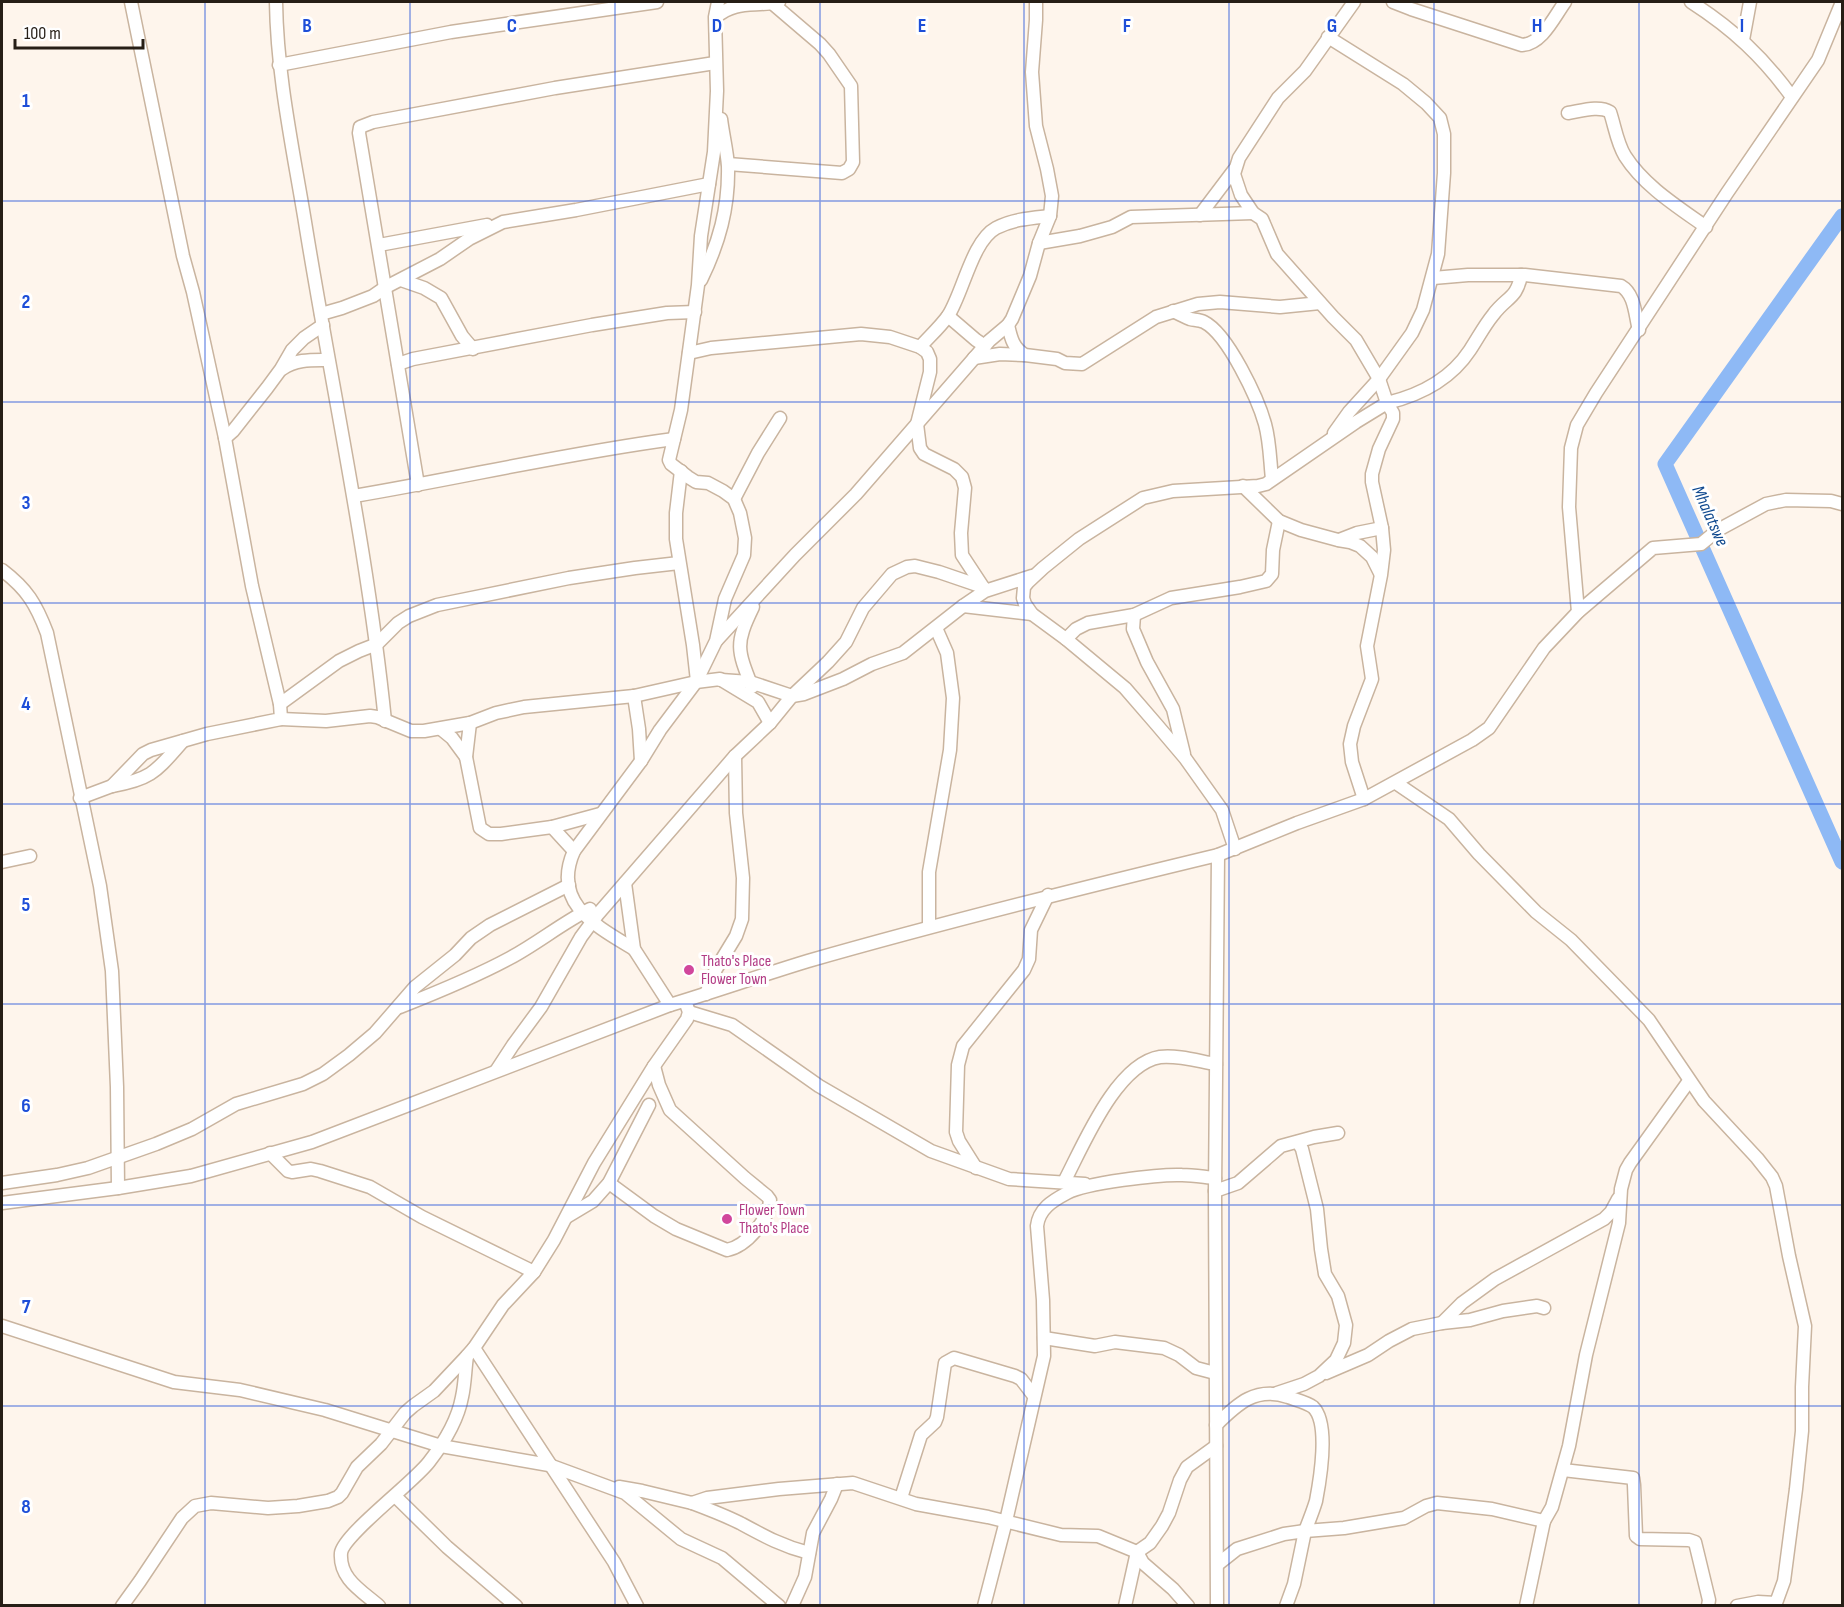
<svg xmlns="http://www.w3.org/2000/svg" width="1844" height="1607" viewBox="0 0 1844 1607" font-family="'Sofia Sans Condensed',sans-serif">
<style>
.lines{fill:none;stroke-linecap:round;stroke-linejoin:round}
.river{stroke:#8eb9f5;stroke-width:15}
.minor-casing{stroke:#c9b49f;stroke-width:15}
.minor{stroke:#fff;stroke-width:12}
.grid{fill:none;stroke:#1d4ed8;stroke-width:1.5;stroke-opacity:0.55}
.hotel-dot{fill:#d1479c;stroke:#fff;stroke-width:2}
.labels{text-anchor:middle;dominant-baseline:central;stroke-width:6;stroke-linejoin:round;paint-order:stroke}
.hotel-label{font-size:16px;fill:#b23c85;stroke:#fff;text-anchor:start}
.water-label{font-size:18px;font-style:italic;fill:#114a8f;stroke:#fff}
.grid-label{font-size:20px;text-anchor:middle;font-weight:bold;fill:#1d4ed8;stroke:#fff;stroke-width:6;stroke-linejoin:round;paint-order:stroke}
</style>
<rect width="100%" height="100%" fill="#fef5ec"/>
<g class="lines">
<!-- river -->
<path class="river" d="M1842,216L1665,464L1842,862"/>
<defs>
<g id="minor">
<path d="M276,2C277,76 293,149 305,222C332,389 368,553 385,721"/>
<path d="M1393,2L1411,9L1522,45C1542,44 1554,17 1565,2"/>
<path d="M1691,2C1733,29 1763,57 1792,97"/>
<path d="M716,17C736,0 753,7 779,2"/>
<path d="M1328,37L1403,84L1426,103L1440,118L1444,134V173L1438,254L1423,310L1412,333L1379,379L1349,412L1334,433"/>
<path d="M1743,40L1750,2"/>
<path d="M279,65L451,32L657,2"/>
<path d="M1568,113C1581,111 1599,105 1610,112C1615,127 1617,143 1625,156C1644,186 1678,207 1706,227"/>
<path d="M728,164L842,173L849,169L853,162L851,86L829,54L820,44L772,3"/>
<path d="M1200,215L1234,170"/>
<path d="M1039,243L1080,236L1112,227L1131,217L1253,213"/>
<path d="M379,245L487,225"/>
<path d="M1433,278L1468,275H1525L1621,286C1635,294 1635,315 1639,330"/>
<path d="M401,280L424,288L441,298L462,336L473,349"/>
<path d="M701,280C719,243 729,208 728,166C727,151 723,135 721,119"/>
<path d="M1173,311C1179,314 1185,317 1190,319C1195,320 1200,320 1204,322C1228,334 1258,399 1265,424C1270,442 1270,461 1272,479"/>
<path d="M321,314L342,308L373,296L386,287L440,259L469,239L503,222L576,210L709,184"/>
<path d="M948,316L976,340L985,346"/>
<path d="M1008,325C1011,338 1013,348 1025,355L1057,359L1065,363L1082,364L1156,317L1198,304L1220,302L1280,307L1320,303"/>
<path d="M920,347C929,337 940,327 948,316C963,293 972,241 996,228C1013,219 1032,218 1050,216"/>
<path d="M689,353L711,348L861,334L890,337L920,347L927,352L930,359V372L917,424L920,448L924,454L954,469L962,477L965,488L961,533L962,555L985,590"/>
<path d="M974,358L1000,354L1024,355"/>
<path d="M398,364L413,359L592,325L667,313L695,312"/>
<path d="M282,369C296,359 312,360 328,360"/>
<path d="M225,438L233,431L267,388L281,369L292,350L304,338L323,325"/>
<path d="M681,471L676,513V539L693,645L697,681"/>
<path d="M418,485L359,133L360,127L373,122L555,88L715,63"/>
<path d="M1243,486L1279,521L1301,530L1338,540L1350,542L1360,546L1372,557L1380,573"/>
<path d="M354,496C461,478 567,453 674,439"/>
<path d="M734,499L758,453L780,418"/>
<path d="M1339,540L1357,533L1382,528"/>
<path d="M2,570C27,589 36,604 47,633L100,886L112,971L117,1087L118,1188"/>
<path d="M963,606L1032,614"/>
<path d="M1578,612L1569,507L1571,448L1577,425L1596,393L1727,193L1818,60L1842,2"/>
<path d="M1134,615L1133,629L1147,662L1173,709L1184,754"/>
<path d="M1066,639L1076,629L1088,623L1134,615L1171,598L1240,587L1266,581L1272,574L1273,550L1279,521"/>
<path d="M717,640L795,555L856,494L989,341L1008,325L1012,319L1030,276L1039,243L1050,216L1052,196L1047,169L1036,126L1032,72L1036,20V2"/>
<path d="M721,680L750,682L792,696L804,694L843,679L872,664L903,653L963,606L985,591L1032,576"/>
<path d="M752,687C737,649 735,644 753,607"/>
<path d="M634,696L639,729L641,761"/>
<path d="M280,704L339,661L359,651L377,644L398,623L409,616L437,605L569,578L635,568L679,563"/>
<path d="M281,719L326,721L370,716L377,717L411,731H424L470,723L496,713L524,707L634,696L696,682L720,679L758,702L770,723"/>
<path d="M470,723L466,757L480,828L489,834H501L552,827L600,814"/>
<path d="M441,729L452,738L466,757"/>
<path d="M1396,783L1449,819L1479,854L1536,912L1571,940L1649,1020L1704,1101L1757,1158L1772,1177L1776,1186L1789,1256L1805,1326L1802,1387V1431L1796,1489L1784,1581L1776,1603L1758,1602L1737,1606"/>
<path d="M112,786C153,779 157,770 183,741"/>
<path d="M80,798L112,786L143,754L151,750L207,734L281,719L280,704L252,586L225,438L193,292L183,256L131,2"/>
<path d="M1364,799L1352,762L1350,744L1354,726L1372,679L1367,646L1381,575L1384,550L1382,528L1372,482V474L1379,449L1393,419V413L1387,403C1420,395 1451,379 1470,350C1478,338 1484,326 1493,315C1506,297 1517,299 1521,275"/>
<path d="M552,827L574,851"/>
<path d="M1235,849L1222,810L1185,758L1157,725L1125,688L1066,639L1032,614L1025,604L1023,598L1024,587L1028,582L1043,568L1079,539L1143,498L1173,491L1258,486L1266,484L1356,422L1387,403L1379,379L1356,340L1333,317L1277,254L1262,219L1253,213L1241,195L1234,174L1239,158L1278,98L1305,71L1354,2"/>
<path d="M2,862L30,856"/>
<path d="M625,883L634,949L670,1005"/>
<path d="M929,927V872L950,750L953,698L947,653L936,628"/>
<path d="M634,949C596,926 551,903 574,851L641,761L660,730L696,682L716,641L725,599L744,555L745,538L740,513L734,499L723,491L708,483L696,482L688,477L671,464L669,460L681,410L698,285L701,236L714,152L717,91L715,17L718,2"/>
<path d="M706,994L716,969L736,936L742,919L743,878L736,813L735,756"/>
<path d="M400,1007C438,992 475,977 510,958C538,943 562,923 590,909"/>
<path d="M689,1012L732,1025L819,1086L931,1151L1009,1179L1085,1184"/>
<path d="M496,1071L513,1045L541,1007L581,937L598,914L735,756L770,723L792,696L828,662L846,642L863,608L892,574L907,567L915,566L939,572L983,587"/>
<path d="M270,1153L288,1171L292,1172L311,1169L320,1171L370,1187L422,1217L534,1272"/>
<path d="M976,1168L959,1141L956,1132L958,1065L963,1046L1024,970L1029,959L1031,930L1048,895"/>
<path d="M1064,1182C1083,1146 1116,1064 1160,1057C1178,1055 1198,1061 1216,1064"/>
<path d="M2,1183L57,1175L88,1168L156,1144L192,1129L236,1104L303,1084L323,1074L349,1055L375,1033L415,987L455,955L471,938L490,925L569,885"/>
<path d="M609,1183L654,1216L676,1229L727,1250C747,1246 769,1219 770,1200L767,1196L745,1178L670,1110L659,1085L654,1066"/>
<path d="M1215,1191L1238,1183L1281,1146L1314,1137L1338,1133"/>
<path d="M2,1203L118,1188L191,1176L312,1142L670,1005C716,991 762,975 808,961C944,922 1081,888 1218,855L1297,823L1364,799L1472,740L1489,728L1544,648L1578,612L1653,548L1701,544L1718,530L1766,504L1786,500L1831,501L1842,504"/>
<path d="M568,1216L593,1201L609,1183L649,1105"/>
<path d="M1442,1323L1462,1303L1495,1279L1604,1219L1611,1212L1618,1199"/>
<path d="M2,1326L174,1382L240,1390L325,1410L441,1446L549,1465L625,1493L681,1539L722,1558L779,1606"/>
<path d="M1044,1338L1095,1346L1115,1342L1164,1348L1179,1355L1196,1368L1215,1373"/>
<path d="M474,1348L614,1562L637,1606"/>
<path d="M1326,1373L1368,1355L1389,1341L1412,1329L1442,1323L1470,1320L1503,1311L1537,1306L1544,1308"/>
<path d="M1277,1393L1304,1384L1319,1376L1336,1360L1344,1343L1346,1325L1338,1296L1325,1274L1321,1249L1317,1209L1302,1149L1298,1142"/>
<path d="M1216,1425C1237,1404 1256,1386 1288,1397C1296,1400 1306,1402 1313,1407C1330,1423 1320,1480 1316,1501C1313,1511 1309,1521 1305,1531L1344,1528L1404,1518L1426,1506L1437,1503L1492,1509L1544,1521L1552,1507L1569,1446L1586,1355L1619,1223L1621,1189L1626,1170L1630,1163L1689,1081"/>
<path d="M1563,1470L1633,1478L1634,1485L1636,1536L1640,1539L1689,1540L1695,1542L1709,1600L1708,1606"/>
<path d="M619,1487L642,1491L692,1503L707,1498L779,1489L853,1483L916,1504L988,1517L1061,1535L1098,1536L1137,1552L1143,1563L1173,1589L1188,1606"/>
<path d="M395,1496L447,1547L516,1606"/>
<path d="M901,1498L921,1435L935,1422L937,1417L945,1363L954,1358L1015,1376L1021,1379L1034,1396"/>
<path d="M692,1503C708,1509 724,1515 740,1523C764,1536 782,1546 809,1553"/>
<path d="M1218,1564L1237,1549L1284,1534L1305,1531L1294,1584L1286,1606"/>
<path d="M122,1606L140,1581L182,1518L195,1506L211,1503L268,1508L298,1506L328,1501L338,1497L342,1493L357,1467L381,1444L405,1413L413,1406L434,1391L467,1356L474,1348L503,1305L534,1272L554,1240L594,1163L654,1066L687,1019L689,1012L685,1001"/>
<path d="M379,1606C362,1591 339,1579 341,1553C343,1535 414,1482 429,1462C443,1444 458,1419 462,1397C465,1384 465,1370 467,1356"/>
<path d="M792,1606L805,1577L813,1533L831,1499L837,1484"/>
<path d="M984,1606L1006,1521L1044,1356L1043,1300L1037,1226C1039,1209 1052,1201 1067,1193C1085,1183 1160,1174 1182,1175C1193,1175 1204,1177 1215,1178"/>
<path d="M1125,1606L1137,1552L1150,1543L1162,1526L1169,1513L1180,1480L1187,1467L1216,1446"/>
<path d="M1217,1606L1215,1191L1218,855"/>
<path d="M1526,1606L1544,1521"/>
</g>
</defs>
<!-- minor casing -->
<use href="#minor" class="minor-casing"/>
<!-- minor -->
<use href="#minor" class="minor"/>
</g>
<!-- grid -->
<path class="grid" d="M205,2V1606M410,2V1606M615,2V1606M820,2V1606M1024,2V1606M1229,2V1606M1434,2V1606M1639,2V1606M2,201H1842M2,402H1842M2,603H1842M2,804H1842M2,1004H1842M2,1205H1842M2,1406H1842"/>
<!-- markers -->
<g class="hotel-dot">
<circle cx="689" cy="970" r="6"/>
<circle cx="727" cy="1219" r="6"/>
</g>
<g class="labels">
<!-- hotel labels -->
<g class="hotel-label">
<text x="701" y="961">Thato's Place<tspan x="701" dy="18">Flower Town</tspan></text>
<text x="739" y="1210">Flower Town<tspan x="739" dy="18">Thato's Place</tspan></text>
</g>
<!-- water labels -->
<g class="water-label">
<text transform="translate(1710 516) rotate(66)">Mhalatswe</text>
</g>
</g>
<g class="grid-label">
<text x="307" y="32">B</text>
<text x="512" y="32">C</text>
<text x="717" y="32">D</text>
<text x="922" y="32">E</text>
<text x="1127" y="32">F</text>
<text x="1332" y="32">G</text>
<text x="1537" y="32">H</text>
<text x="1742" y="32">I</text>
<text x="26" y="107">1</text>
<text x="26" y="308">2</text>
<text x="26" y="509">3</text>
<text x="26" y="710">4</text>
<text x="26" y="911">5</text>
<text x="26" y="1112">6</text>
<text x="26" y="1313">7</text>
<text x="26" y="1513">8</text>
</g>
<!-- border -->
<rect width="1844" height="1607" fill="none" stroke="#261e16" stroke-width="6"/>
<!-- scale -->
<path d="M15 39v9h128v-9" fill="none" stroke="#261e16" stroke-width="3"/>
<text x="24" y="39" font-size="18" fill="#261e16" stroke="#ffffff" stroke-width="4.5" paint-order="stroke">100 m</text>
</svg>
